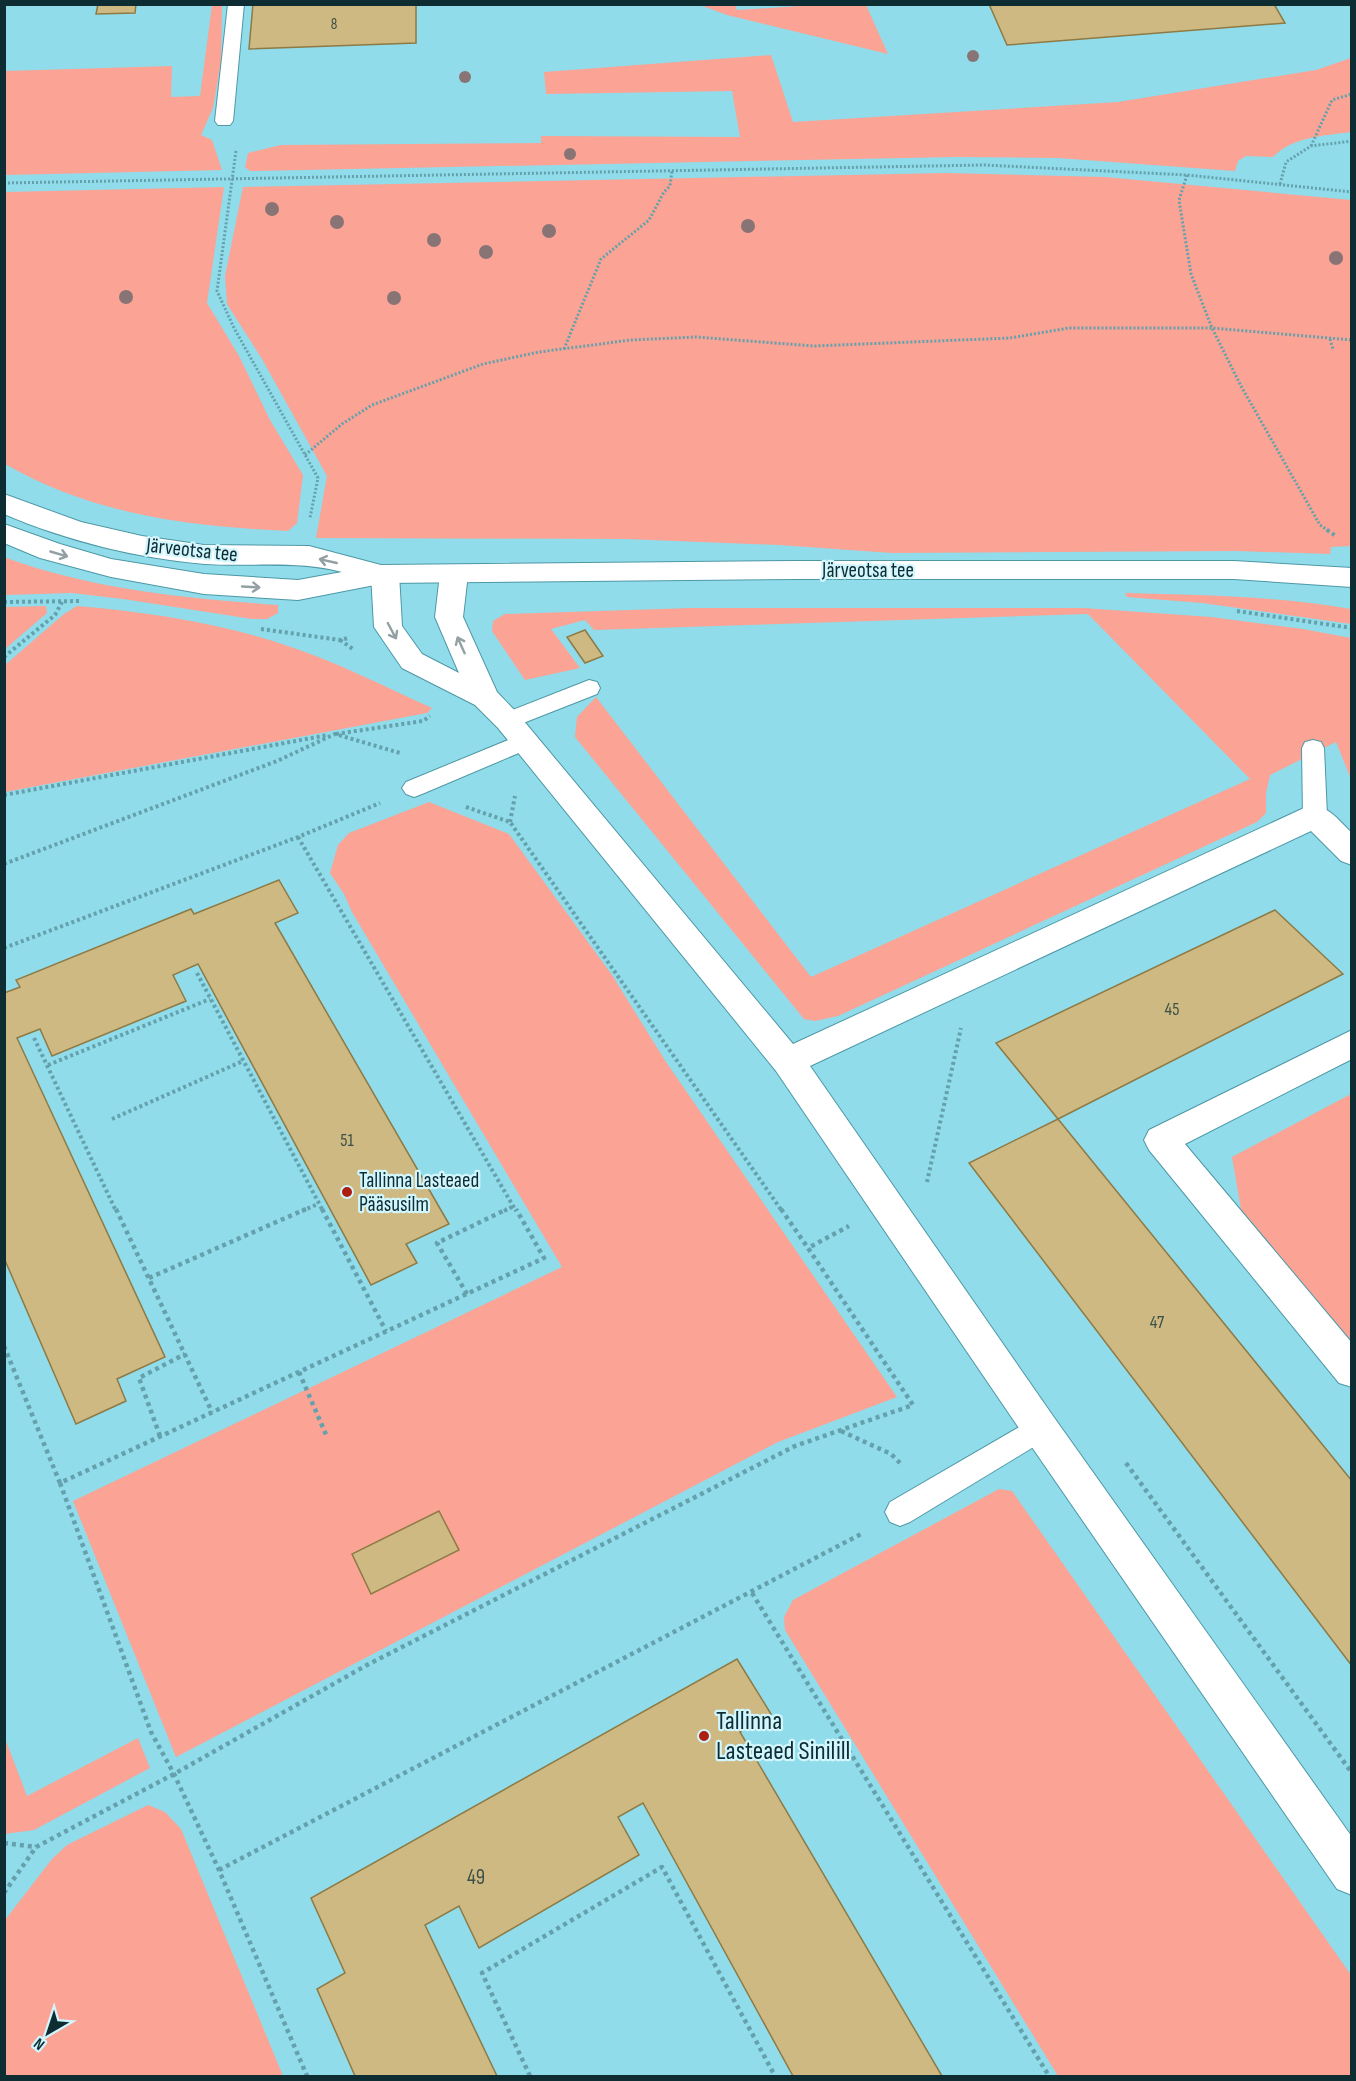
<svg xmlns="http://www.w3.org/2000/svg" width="1356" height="2081" viewBox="0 0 1356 2081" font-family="'Sofia Sans Condensed',sans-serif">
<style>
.green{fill:#fba394;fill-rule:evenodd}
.building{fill:#ceb982;stroke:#8d7a44;stroke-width:1.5}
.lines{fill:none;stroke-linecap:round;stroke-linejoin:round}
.lane-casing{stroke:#4d98a5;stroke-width:2}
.street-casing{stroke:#4d98a5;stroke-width:2}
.secondary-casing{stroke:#4d98a5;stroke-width:2}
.path-far2{stroke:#64a1ac;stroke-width:3;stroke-dasharray:2 2;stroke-linecap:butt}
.path-far1{stroke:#64a1ac;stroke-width:4;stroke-dasharray:3 3;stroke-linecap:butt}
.path{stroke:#64a1ac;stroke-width:4.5;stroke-dasharray:4 4;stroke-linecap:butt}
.lane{fill:#fff;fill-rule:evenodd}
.street{fill:#fff;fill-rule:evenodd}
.secondary{fill:#fff;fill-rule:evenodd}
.tree{fill:#887475}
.oneway{stroke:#92a0a3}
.poi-dot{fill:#ad1d10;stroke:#d2f6fd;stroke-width:2}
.labels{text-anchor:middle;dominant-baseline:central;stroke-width:4.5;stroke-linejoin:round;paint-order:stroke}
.far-number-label{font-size:15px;fill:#3d5047}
.number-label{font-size:18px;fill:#3d5047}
.street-label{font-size:21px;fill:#0d2d33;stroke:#d2f6fd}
.poi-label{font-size:21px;fill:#0d2d33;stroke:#d2f6fd;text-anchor:start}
.near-number-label{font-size:21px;fill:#3d5047}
.near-poi-label{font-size:26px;fill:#0d2d33;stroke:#d2f6fd;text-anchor:start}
</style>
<rect width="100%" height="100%" fill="#91dcea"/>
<!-- green -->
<g class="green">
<path d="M212,5H222L221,61L213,108L201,135L212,140L222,170L5,175V71L172,66L171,97L200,96Z"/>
<path d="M700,5H735L737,10L815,5H866L888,54L727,15Z"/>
<path d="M771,55L793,122L1118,102L1316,70L1351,58V132C1323,136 1294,136 1273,157L1246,156L1238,161L1235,171L1058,158L956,157L250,171L245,167L248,153L281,145L541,143V136L740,137L732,91L546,94L544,72Z"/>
<path d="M946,173L1105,177L1351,200V546L1331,547L1330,554L1237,551L892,553L779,545L626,539L316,538L327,476L262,359L227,304L225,276L243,187Z"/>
<path d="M224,187L207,303L239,356L270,420L303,475L297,523L288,531C187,526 94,515 5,464V192Z"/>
<path d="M4,557C93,590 185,598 278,605V613L267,619H252L123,599L72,593L5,595Z"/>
<path d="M1125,593C1201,595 1277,596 1351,609V624L1202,603L1127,597Z"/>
<path d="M46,606L47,613L5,649V607Z"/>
<path d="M77,606C148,612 221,623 288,646C337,662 385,687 432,708L427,713L5,792V665L64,614Z"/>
<path d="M691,608H1083L1211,617L1303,629L1351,638V779L1336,742L1270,775L1266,793V813L1257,822L838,1016L815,1021L804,1019L575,737L577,717L596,697L811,977L1250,779L1088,614L594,630L585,620L551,629L580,668L525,680L492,631L493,621L505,614Z"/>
<path d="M429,802L509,834L612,975L666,1062L897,1397L778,1442L176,1757L73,1501L562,1267L352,912L344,894L330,873L338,845L349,833ZM439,1511L459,1550L352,1554Z"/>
<path d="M1351,1094V1360L1245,1233L1232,1157Z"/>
<path d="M999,1489L1012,1491L1351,1975V2076H1058L785,1630L784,1617L793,1600Z"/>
<path d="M4,1736L27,1796L138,1738L150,1768L34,1830L5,1834Z"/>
<path d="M148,1805L165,1812L181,1829L283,2076H5V1920L52,1859L67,1845Z"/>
</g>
<!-- building -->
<g class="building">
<path d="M98,4H136L135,13L96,14Z"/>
<path d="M253,4H416V43L249,49Z"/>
<path d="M989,4H1274L1285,23L1007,45Z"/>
<path d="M585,630L603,656L585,663L567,637Z"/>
<path d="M279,880L298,913L275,923L449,1224L406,1244L417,1263L371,1285L198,964L173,975L186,1001L52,1056L40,1029L17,1038L165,1357L117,1379L126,1401L76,1424L4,1258V993L20,987L16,980L191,909L194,914Z"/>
<path d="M1275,910L1343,974L1058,1119L996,1043Z"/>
<path d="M1058,1119L1352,1481V1666L969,1163Z"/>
<path d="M439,1511L459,1550L371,1594L352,1554Z"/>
<path d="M737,1659L771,1714L740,1732L942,2076H793L643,1803L618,1817L639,1855L479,1948L459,1906L425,1925L497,2076H355L317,1989L345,1973L311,1898Z"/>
</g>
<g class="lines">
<defs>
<g id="lane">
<path d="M228,4H244L233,121L230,125H218L215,121Z"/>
<path d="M589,680L597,682L600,688L597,694L508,729L500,727L497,721L500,715Z"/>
<path d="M525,733L533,735L536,741L533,747L422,794L414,797L406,794L402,788L406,782Z"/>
<path d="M1313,740L1321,742L1324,748L1327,816L1323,822L1315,825L1307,822L1303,816L1302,748L1305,742Z"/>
<path d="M1040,1415L1050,1419L1054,1428L1050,1437L910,1522L900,1526L890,1522L885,1512L890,1502Z"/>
</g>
<g id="street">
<path d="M385,565L395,567L399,574L402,626L422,654L459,673L435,617L440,574L444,567L454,565L464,567L468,574L463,617L497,692L518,714L793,1044L1304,808C1326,801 1337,819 1352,833V865L1341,861L1311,831L810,1066L1053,1416L1352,1837V1895L1337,1889L1027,1440L776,1071L498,728L475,705L402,668L374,627L371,574L375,567Z"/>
<path d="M1352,1030V1059L1185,1144L1352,1343V1387L1339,1383L1149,1150L1144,1140L1149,1130Z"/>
</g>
<path id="secondary" d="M4,494L81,522L142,536L204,545L309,546L381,565L796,561H1234L1352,568V587L1234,579H796L385,583L298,600L204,594L111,577L40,558L4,543V524L60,544L111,559L204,574L298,580L342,572C296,560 251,567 205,564C137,558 67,541 4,514Z"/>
</defs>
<!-- lane casing -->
<use href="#lane" class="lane-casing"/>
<!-- street casing -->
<use href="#street" class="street-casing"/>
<!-- secondary casing -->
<use href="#secondary" class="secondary-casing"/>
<!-- path-far2 -->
<g class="path-far2">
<path d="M1311,146L1332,100L1352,94"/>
<path d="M236,151L217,291L234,328L318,478L310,518"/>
<path d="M1187,175L1179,200L1191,274L1212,328L1241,386L1320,525L1329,531"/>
<path d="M4,183L984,165L1187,175L1352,192"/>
<path d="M1280,184L1286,162L1311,146L1352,141"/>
<path d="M1330,339L1333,349"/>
<path d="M564,349L601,259L649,220L664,192L670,186L672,170"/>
<path d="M305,455L342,424L372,405L483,364L539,352L631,340L696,337L814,346L1010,338L1069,328H1212L1352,340"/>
</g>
<!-- path-far1 -->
<g class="path-far1">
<path d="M1327,530L1336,536"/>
<path d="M4,602L82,601"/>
<path d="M1237,611L1352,628"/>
<path d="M261,629L340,640L348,638"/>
<path d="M340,640L353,649"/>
<path d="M4,657L55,615L63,600"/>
<path d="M336,734L423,721L430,716"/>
<path d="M4,795L328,735"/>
<path d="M466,807L510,822L782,1211"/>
<path d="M510,822L515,796"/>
<path d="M298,837L516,1211"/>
<path d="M4,864L277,761L335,734L400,753"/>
<path d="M4,948L298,837L380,803"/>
<path d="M197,973L323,1211"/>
<path d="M34,1038L116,1211"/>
<path d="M48,1065L210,999"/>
<path d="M112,1119L243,1061"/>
<path d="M927,1182L961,1028"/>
<path d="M302,1211L318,1204"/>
<path d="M504,1211L514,1206"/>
</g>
<!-- path -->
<g class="path">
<path d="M116,1209L212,1412"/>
<path d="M322,1209L386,1331"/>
<path d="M781,1209L808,1248"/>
<path d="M149,1278L306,1209"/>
<path d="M467,1294L437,1243L507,1209"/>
<path d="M4,1346L60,1483L544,1258L516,1209"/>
<path d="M299,1372L327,1437"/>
<path d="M841,1431L891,1454L900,1463"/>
<path d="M160,1436L139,1378L185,1354"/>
<path d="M1126,1463L1352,1773"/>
<path d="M60,1483L151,1732L174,1774L219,1870L307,2076"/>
<path d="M752,1593L1049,2076"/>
<path d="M4,1843L36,1847"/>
<path d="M219,1870L863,1533"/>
<path d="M4,1893L36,1847L174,1774L367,1665L795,1446L913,1405L808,1248L849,1226"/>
<path d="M530,2076L482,1973L662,1867L775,2076"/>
</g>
<!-- lane -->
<use href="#lane" class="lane"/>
<!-- street -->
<use href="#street" class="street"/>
<!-- secondary -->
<use href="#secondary" class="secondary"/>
</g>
<!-- trees -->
<g class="tree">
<circle cx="973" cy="56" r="6"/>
<circle cx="465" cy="77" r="6"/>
<circle cx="570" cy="154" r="6"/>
<circle cx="272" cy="209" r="7"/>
<circle cx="337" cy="222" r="7"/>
<circle cx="748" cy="226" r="7"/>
<circle cx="549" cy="231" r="7"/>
<circle cx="434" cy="240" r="7"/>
<circle cx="486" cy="252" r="7"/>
<circle cx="1336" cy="258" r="7"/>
<circle cx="126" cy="297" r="7"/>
<circle cx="394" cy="298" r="7"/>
</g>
<!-- one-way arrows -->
<defs><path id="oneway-shaft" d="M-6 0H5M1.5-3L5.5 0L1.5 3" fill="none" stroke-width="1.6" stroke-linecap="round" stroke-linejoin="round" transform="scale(1.5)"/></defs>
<g class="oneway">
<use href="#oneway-shaft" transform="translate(59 554) rotate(16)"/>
<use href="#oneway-shaft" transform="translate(328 561) rotate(-167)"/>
<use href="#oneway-shaft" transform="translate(251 587) rotate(3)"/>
<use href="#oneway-shaft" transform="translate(392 631) rotate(62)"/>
<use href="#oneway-shaft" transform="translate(461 645) rotate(-114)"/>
</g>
<!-- markers -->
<g class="poi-dot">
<circle cx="347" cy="1192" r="6"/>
<circle cx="704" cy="1736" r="6"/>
</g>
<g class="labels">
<!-- far-number labels -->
<g class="far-number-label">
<text x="334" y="24">8</text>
</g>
<!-- number labels -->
<g class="number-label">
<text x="1172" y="1009">45</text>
<text x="347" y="1140">51</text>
<text x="1157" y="1322">47</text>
</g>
<!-- street labels -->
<g class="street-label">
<text transform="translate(192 550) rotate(6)">Järveotsa tee</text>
<text x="868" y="570">Järveotsa tee</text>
</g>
<!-- poi labels -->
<g class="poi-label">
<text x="359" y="1180">Tallinna Lasteaed<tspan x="359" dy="24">Pääsusilm</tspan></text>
</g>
<!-- near-number labels -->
<g class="near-number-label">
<text x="476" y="1877">49</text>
</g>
<!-- near-poi labels -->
<g class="near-poi-label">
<text x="716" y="1721">Tallinna<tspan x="716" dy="30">Lasteaed Sinilill</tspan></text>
</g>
</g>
<!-- border -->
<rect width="1356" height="2081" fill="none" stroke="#0d2d33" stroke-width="12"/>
<!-- north arrow -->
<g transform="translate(48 2033) rotate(219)" stroke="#d2f6fd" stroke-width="4.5" paint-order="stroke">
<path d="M0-4.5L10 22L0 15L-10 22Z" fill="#0d2d33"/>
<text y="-9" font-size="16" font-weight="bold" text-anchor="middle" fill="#0d2d33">N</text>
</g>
</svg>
